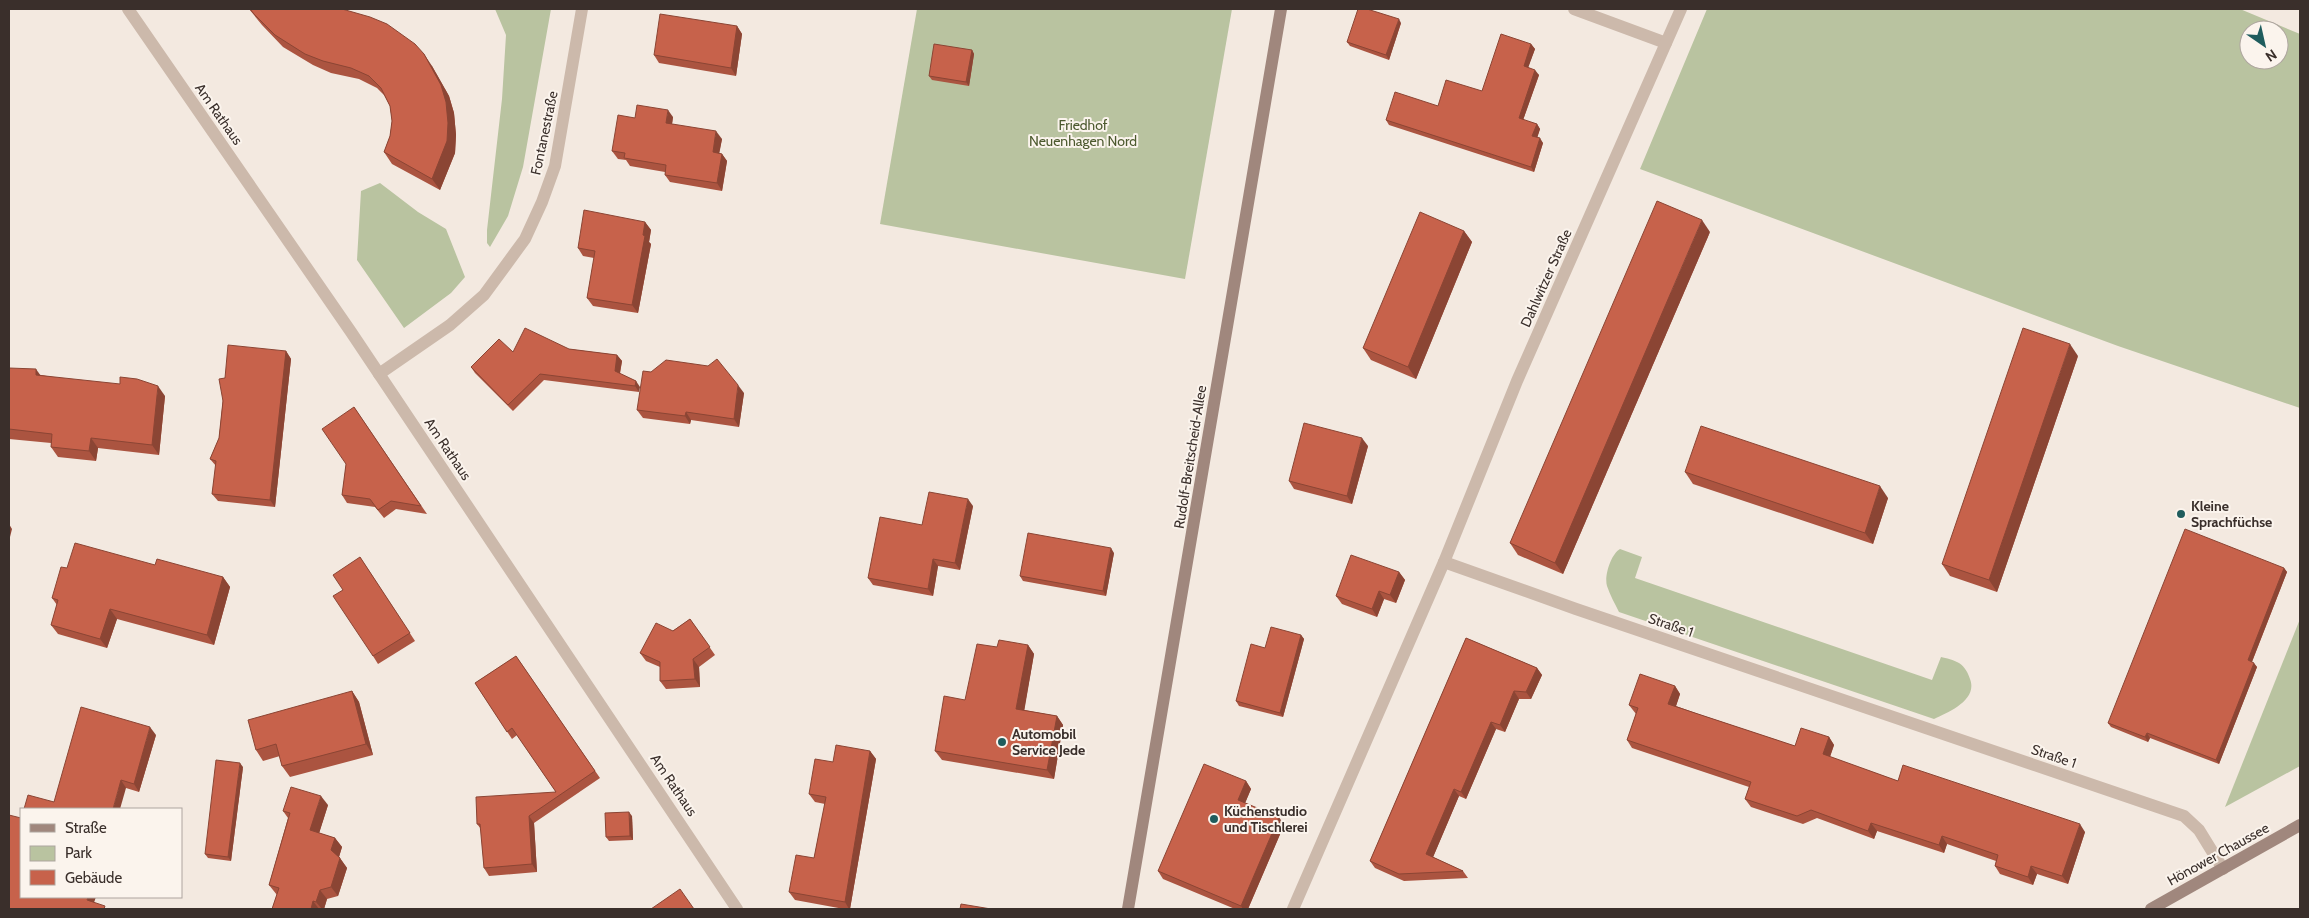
<svg xmlns="http://www.w3.org/2000/svg" width="2309" height="918" viewBox="0 0 2309 918" font-family="Cabin,sans-serif">
<style>
.green{fill:#b9c3a0;fill-rule:evenodd}
.lines{fill:none;stroke-linecap:round;stroke-linejoin:round}
.street{stroke:#ccb9ab;stroke-width:12}
.secondary{stroke:#a0877d;stroke-width:12}
.wall{fill:#ab5440}
.shaded-wall{fill:#8b4534}
.building{fill:#c7624b;stroke:#8b4534}
.poi-dot{fill:#1f5c5d;stroke:#fbf4ed;stroke-width:2}
.labels{text-anchor:middle;dominant-baseline:central;stroke-width:4;stroke-linejoin:round;paint-order:stroke}
.street-label{font-size:14px;fill:#3a2f2b;stroke:#fbf4ed}
.park-label{font-size:14px;fill:#4c592e;stroke:#fbf4ed}
.poi-label{font-size:14px;font-weight:bold;fill:#3a2f2b;stroke:#fbf4ed;text-anchor:start}
</style>
<rect width="100%" height="100%" fill="#f3e9e0"/>
<!-- green -->
<g class="green">
<path d="M495,9H551L523,167L508,216L490,247L487,243V230L502,99L506,35Z"/>
<path d="M917,9H1232L1185,279L880,224Z"/>
<path d="M1707,9H2240L2300,34V408L2118,346L1640,169ZM2249,30H2279V60H2249Z"/>
<path d="M380,183L418,212L446,229L465,277L451,293L404,328L357,260L361,191Z"/>
<path d="M1620,549L1642,557L1635,578L1932,680L1941,657C1946,658 1954,660 1959,663C1965,667 1968,673 1970,679C1978,700 1949,712 1934,719L1619,612C1615,604 1610,595 1607,586C1604,576 1611,554 1620,549Z"/>
<path d="M2300,619V766L2225,807Z"/>
</g>
<g class="lines">
<!-- street -->
<g class="street">
<path d="M128,9L351,332L737,909"/>
<path d="M1574,9L1666,43"/>
<path d="M379,374L450,325L484,295L525,239L542,202L555,166L582,9"/>
<path d="M1444,562L1576,609L2184,816L2199,830L2223,869"/>
<path d="M1293,909L1444,562L1517,381L1681,9"/>
</g>
<!-- secondary -->
<g class="secondary">
<path d="M1128,909L1281,9"/>
<path d="M2151,909L2300,825"/>
</g>
</g>
<!-- wall -->
<g class="wall">
<path d="M249,9H342L432,66L449,96L454,113L456,135L455,153L440,190L392,164L384,152L390,136L392,121L390,106L384,95L377,88L359,79L331,73L313,65L283,47L262,25Z"/>
<path d="M1401,23L1389,60L1350,46L1347,42Z"/>
<path d="M737,26L742,34L736,76L659,63L654,55Z"/>
<path d="M1531,44L1535,49L1528,67L1539,75L1523,120L1537,124L1540,129L1537,138L1543,143L1534,172L1389,125L1386,120L1438,106L1482,91Z"/>
<path d="M972,50L974,54L969,86L932,80L929,76Z"/>
<path d="M673,117L672,124L722,139L719,153L722,154L727,161L722,191L670,182L665,175V172L630,166L626,160L618,159L612,151L635,118Z"/>
<path d="M645,222L651,230L649,242L651,244L638,313L593,306L587,298L594,258L583,256L578,248Z"/>
<path d="M1464,231L1472,242L1416,379L1371,360L1363,348Z"/>
<path d="M1710,232L1563,574L1518,555L1510,543Z"/>
<path d="M569,349L617,355L622,361L620,374L636,381L639,392L544,380L513,411L475,373L471,367L513,352Z"/>
<path d="M286,351L291,359L275,507L218,501L212,494L216,466L210,459L219,438L225,378Z"/>
<path d="M2078,356L1997,592L1950,576L1942,564Z"/>
<path d="M9,368L41,375L165,396L159,455L98,448L96,461L58,457L51,447V443L9,439Z"/>
<path d="M744,393L739,427L691,420L690,424L643,418L637,410Z"/>
<path d="M354,407L427,514L396,509L384,518L375,507L347,503L342,495Z"/>
<path d="M1368,446L1352,504L1294,489L1289,481Z"/>
<path d="M1685,472L1888,498L1873,544L1693,484Z"/>
<path d="M973,506L960,570L938,566L933,596L873,585L868,578L922,525Z"/>
<path d="M1114,553L1106,596L1023,581L1020,576Z"/>
<path d="M360,557L415,641L378,664L373,656L343,590Z"/>
<path d="M155,565L223,577L230,587L214,645L117,619L107,648L58,634L51,625L57,605L52,598L67,568Z"/>
<path d="M2284,568L2287,572L2252,662L2257,667L2219,764L2150,738L2148,742L2111,727L2108,723Z"/>
<path d="M1399,572L1405,580L1396,603L1384,599L1377,617L1342,604L1336,596Z"/>
<path d="M690,619L715,655L699,667L700,687L666,689L660,681V667L646,661L640,653Z"/>
<path d="M1301,635L1304,639L1283,717L1239,706L1236,701L1265,648Z"/>
<path d="M1466,638L1537,668L1542,675L1531,699H1519L1505,732L1496,729L1466,799L1459,796L1433,857L1463,871L1468,878L1404,881L1375,868L1370,861Z"/>
<path d="M1028,645L1034,654L1024,710L1057,716L1063,725L1054,779L942,760L935,751L997,647Z"/>
<path d="M516,656L600,778L534,823L537,872L489,876L484,868L481,829L477,824L556,792L517,735L512,739L475,683Z"/>
<path d="M1675,686L1680,694L1676,706L1698,714L1795,746L1829,737L1834,745L1830,757L1898,781L2085,832L2068,884L2037,874L2033,885L2000,874L1995,866L1996,861L1947,844L1944,853L1877,831L1874,839L1817,818L1803,824L1751,807L1745,799L1749,787L1632,748L1627,740L1636,714L1629,705Z"/>
<path d="M352,691L359,702L373,755L290,777L282,766L280,756L263,761L256,750Z"/>
<path d="M156,735L139,792L126,788L54,802Z"/>
<path d="M870,751L876,759L850,909H844L795,900L789,892L814,858L825,804L815,802L809,794L833,762Z"/>
<path d="M243,767L231,861L208,858L205,854Z"/>
<path d="M1246,781L1251,789L1245,803L1284,825L1248,909H1235L1163,879L1158,871Z"/>
<path d="M328,805L319,833L335,838L342,847L339,857L347,868L338,896L327,899L324,909H272L277,895L269,885L288,818L283,811Z"/>
<path d="M632,816L633,840L609,841L606,837Z"/>
</g>
<!-- shaded-wall -->
<g class="shaded-wall">
<path d="M1399,19L1401,23L1389,60L1386,55Z"/>
<path d="M737,26L742,34L736,76L731,68Z"/>
<path d="M1531,44L1535,49L1527,71L1524,66Z"/>
<path d="M972,50L974,54L969,86L966,82Z"/>
<path d="M424,54L432,66L449,96L454,113L456,135L455,153L440,190L432,179Z"/>
<path d="M1535,70L1539,75L1522,123L1519,118Z"/>
<path d="M668,110L673,117L671,131L666,123Z"/>
<path d="M1537,124L1540,129L1536,141L1532,136Z"/>
<path d="M716,131L722,139L718,160L713,152Z"/>
<path d="M1540,138L1543,143L1534,172L1531,167Z"/>
<path d="M722,154L727,161L722,191L717,183Z"/>
<path d="M1702,220L1710,232L1563,574L1555,563Z"/>
<path d="M645,222L651,230L649,242L651,244L638,313L632,305Z"/>
<path d="M1464,231L1472,242L1416,379L1408,367Z"/>
<path d="M2070,344L2078,356L1997,592L1989,580Z"/>
<path d="M286,351L291,359L275,507L270,500Z"/>
<path d="M617,355L622,361L619,377L615,371Z"/>
<path d="M36,369L43,379L36,375Z"/>
<path d="M636,381L640,387L639,392L635,386Z"/>
<path d="M738,385L744,393L739,427L734,419Z"/>
<path d="M158,386L165,396L159,455L152,445Z"/>
<path d="M686,412L691,420L690,424L685,416Z"/>
<path d="M91,438L98,448L96,461L89,451Z"/>
<path d="M1362,438L1368,446L1352,504L1347,496Z"/>
<path d="M1880,486L1888,498L1873,544L1865,533Z"/>
<path d="M968,499L973,506L960,570L955,563Z"/>
<path d="M9,524L12,529L9,541Z"/>
<path d="M1111,548L1114,553L1106,596L1103,591Z"/>
<path d="M933,559L938,566L933,596L928,589Z"/>
<path d="M2284,568L2287,572L2251,664L2248,660Z"/>
<path d="M1399,572L1405,580L1396,603L1390,595Z"/>
<path d="M223,577L230,587L214,645L207,635Z"/>
<path d="M1379,591L1384,599L1377,617L1372,609Z"/>
<path d="M110,609L117,619L107,648L100,639Z"/>
<path d="M1301,635L1304,639L1283,717L1280,713Z"/>
<path d="M1028,645L1034,654L1023,718L1016,709Z"/>
<path d="M693,659L699,667L700,687L695,679Z"/>
<path d="M2254,663L2257,667L2219,764L2216,760Z"/>
<path d="M1537,668L1542,675L1531,699L1526,692Z"/>
<path d="M1675,686L1680,694L1674,712L1668,704Z"/>
<path d="M352,691L359,702L373,755L366,744Z"/>
<path d="M1514,691L1519,699L1505,732L1500,725Z"/>
<path d="M1057,716L1063,725L1054,779L1047,770Z"/>
<path d="M1491,722L1496,729L1466,799L1461,792Z"/>
<path d="M150,727L156,735L139,792L134,784Z"/>
<path d="M2147,733L2150,738L2148,742L2145,737Z"/>
<path d="M1829,737L1834,745L1828,762L1823,754Z"/>
<path d="M870,751L876,759L850,909H849L845,902Z"/>
<path d="M240,763L243,767L231,861L228,857Z"/>
<path d="M121,780L126,788L120,809H113Z"/>
<path d="M1246,781L1251,789L1243,808L1238,800Z"/>
<path d="M1454,789L1459,796L1431,862L1426,854Z"/>
<path d="M321,796L328,805L317,840L310,830Z"/>
<path d="M629,812L632,816L633,840L630,836Z"/>
<path d="M529,816L534,823L537,872L532,864Z"/>
<path d="M1279,817L1284,825L1248,909H1243L1241,906Z"/>
<path d="M1871,823L1877,831L1874,839L1868,831Z"/>
<path d="M2080,824L2085,832L2068,884L2062,876Z"/>
<path d="M1942,836L1947,844L1944,853L1939,845Z"/>
<path d="M335,838L342,847L338,860L331,850Z"/>
<path d="M340,858L347,868L338,896L331,887Z"/>
<path d="M2031,866L2037,874L2033,885L2028,877Z"/>
<path d="M320,890L327,899L324,909H322L316,902Z"/>
<path d="M88,897H96L92,908L87,900Z"/>
<path d="M313,901L319,909H311Z"/>
</g>
<!-- building -->
<g class="building">
<path d="M250,9H342L370,17L387,24L415,44L424,54L441,85L446,102L448,123L447,141L432,179L384,152L390,136L392,121L390,106L381,88L369,76L351,68L323,61L305,54L275,35L254,14Z"/>
<path d="M1358,9H1367L1399,19L1386,55L1347,42Z"/>
<path d="M660,14L737,26L731,68L654,55Z"/>
<path d="M1501,34L1531,44L1524,66L1535,70L1519,118L1537,124L1532,136L1540,138L1531,167L1386,120L1395,92L1438,106L1446,80L1482,91Z"/>
<path d="M934,44L972,50L966,82L929,76Z"/>
<path d="M637,105L668,110L666,123L716,131L713,152L722,154L717,183L665,175L666,165L624,158L625,153L612,151L618,115L635,118Z"/>
<path d="M1657,201L1702,220L1555,563L1510,543Z"/>
<path d="M584,210L645,222L643,235L645,236L632,305L587,298L595,251L578,248Z"/>
<path d="M1420,212L1464,231L1408,367L1363,348Z"/>
<path d="M525,328L569,349L617,355L615,371L636,381L635,386L540,374L508,405L471,367L499,339L513,352Z"/>
<path d="M2023,328L2070,344L1989,580L1942,564Z"/>
<path d="M228,345L286,351L270,500L212,494L216,461L210,459L219,438L223,401L219,379L225,378Z"/>
<path d="M717,359L738,385L734,419L686,412L685,416L637,410L643,371L651,372L666,360L708,366Z"/>
<path d="M9,368L36,369V375L120,384V377L137,379L158,386L152,445L91,438L89,451L51,447L52,434L9,429Z"/>
<path d="M354,407L421,506L391,501L378,510L370,499L342,495L346,464L322,429Z"/>
<path d="M1304,423L1362,438L1347,496L1289,481Z"/>
<path d="M1701,426L1880,486L1865,533L1685,472Z"/>
<path d="M929,492L968,499L955,563L933,559L928,589L868,578L880,517L922,525Z"/>
<path d="M2185,529L2284,568L2248,660L2254,663L2216,760L2147,733L2145,737L2108,723Z"/>
<path d="M1028,533L1111,548L1103,591L1020,576Z"/>
<path d="M75,543L155,565L157,559L223,577L207,635L110,609L100,639L51,625L58,600L52,598L61,567L67,568Z"/>
<path d="M1351,555L1399,572L1390,595L1379,591L1372,609L1336,596Z"/>
<path d="M360,557L410,633L373,656L333,596L343,590L333,575Z"/>
<path d="M690,619L710,647L693,659L695,679L660,681V662L640,653L656,623L673,631Z"/>
<path d="M1271,627L1301,635L1280,713L1236,701L1251,644L1265,648Z"/>
<path d="M1466,638L1537,668L1526,692L1514,691L1500,725L1491,722L1461,792L1454,789L1426,854L1463,871L1399,874L1370,861Z"/>
<path d="M999,640L1028,645L1016,709L1057,716L1047,770L935,751L944,696L965,700L977,644L997,647Z"/>
<path d="M516,656L595,771L529,816L532,864L484,868L480,824H477L476,797L556,792L512,728L507,732L475,683Z"/>
<path d="M1640,674L1675,686L1668,704L1698,714L1795,746L1801,728L1829,737L1823,754L1898,781L1903,765L2080,824L2062,876L2031,866L2028,877L1995,866L1998,855L1942,836L1939,845L1871,823L1868,831L1811,810L1797,816L1745,799L1751,782L1627,740L1638,708L1629,705Z"/>
<path d="M352,691L366,744L282,766L276,744L256,750L248,720Z"/>
<path d="M81,707L150,727L134,784L121,780L113,809H24L28,795L54,802Z"/>
<path d="M836,745L870,751L845,902L789,892L796,855L814,858L826,797L809,794L815,759L833,762Z"/>
<path d="M216,760L240,763L228,857L205,854Z"/>
<path d="M1204,764L1246,781L1238,800L1279,817L1241,906L1158,871Z"/>
<path d="M291,787L321,796L310,830L335,838L331,850L340,858L331,887L320,890L316,902L313,901L311,909H272L279,888L269,885L290,813L283,811Z"/>
<path d="M629,812L630,836L606,837L605,813Z"/>
<path d="M9,815L21,818V897H88L87,900L105,906L104,909H9Z"/>
<path d="M680,889L694,909H651Z"/>
<path d="M961,904L991,909H960Z"/>
</g>
<!-- markers -->
<g class="poi-dot">
<circle cx="2181" cy="514" r="5"/>
<circle cx="1002" cy="742" r="5"/>
<circle cx="1214" cy="819" r="5"/>
</g>
<g class="labels">
<!-- street labels -->
<g class="street-label">
<text transform="translate(219 114) rotate(55)">Am Rathaus</text>
<text transform="translate(544 133) rotate(-78)">Fontanestraße</text>
<text transform="translate(1546 278) rotate(-66)">Dahlwitzer Straße</text>
<text transform="translate(448 449) rotate(56)">Am Rathaus</text>
<text transform="translate(1190 457) rotate(-81)">Rudolf-Breitscheid-Allee</text>
<text transform="translate(1671 625) rotate(19)">Straße 1</text>
<text transform="translate(2054 756) rotate(19)">Straße 1</text>
<text transform="translate(674 785) rotate(56)">Am Rathaus</text>
<text transform="translate(2218 854) rotate(-29)">Hönower Chaussee</text>
</g>
<!-- park labels -->
<g class="park-label">
<text x="1083" y="125">Friedhof<tspan x="1083" dy="16">Neuenhagen Nord</tspan></text>
</g>
<!-- poi labels -->
<g class="poi-label">
<text x="2191" y="506">Kleine<tspan x="2191" dy="16">Sprachfüchse</tspan></text>
<text x="1012" y="734">Automobil<tspan x="1012" dy="16">Service Jede</tspan></text>
<text x="1224" y="811">Küchenstudio<tspan x="1224" dy="16">und Tischlerei</tspan></text>
</g>
</g>
<!-- border -->
<rect width="2309" height="918" fill="none" stroke="#3a2f2b" stroke-width="20"/>
<!-- legend -->
<rect x="20" y="808" width="162" height="90" fill="#fbf4ed" stroke="#aea59f"/>
<rect x="30" y="824" width="25" height="8" fill="#a0877d" stroke="#aea59f"/>
<text x="65" y="833" font-size="15" fill="#3a2f2b">Straße</text>
<rect x="30" y="846" width="25" height="15" fill="#b9c3a0" stroke="#aea59f"/>
<text x="65" y="858" font-size="15" fill="#3a2f2b">Park</text>
<rect x="30" y="870" width="25" height="15" fill="#c7624b" stroke="#aea59f"/>
<text x="65" y="883" font-size="15" fill="#3a2f2b">Gebäude</text>
<!-- north arrow -->
<g transform="translate(2264 45) rotate(146)"><circle r="24" fill="#fbf4ed" stroke="#aea59f"/>
<path d="M0-4L9 19L0 12L-9 19Z" fill="#1f5c5d"/>
<text y="-8" font-size="14" font-weight="bold" text-anchor="middle" fill="#3a2f2b">N</text>
</g>
</svg>
